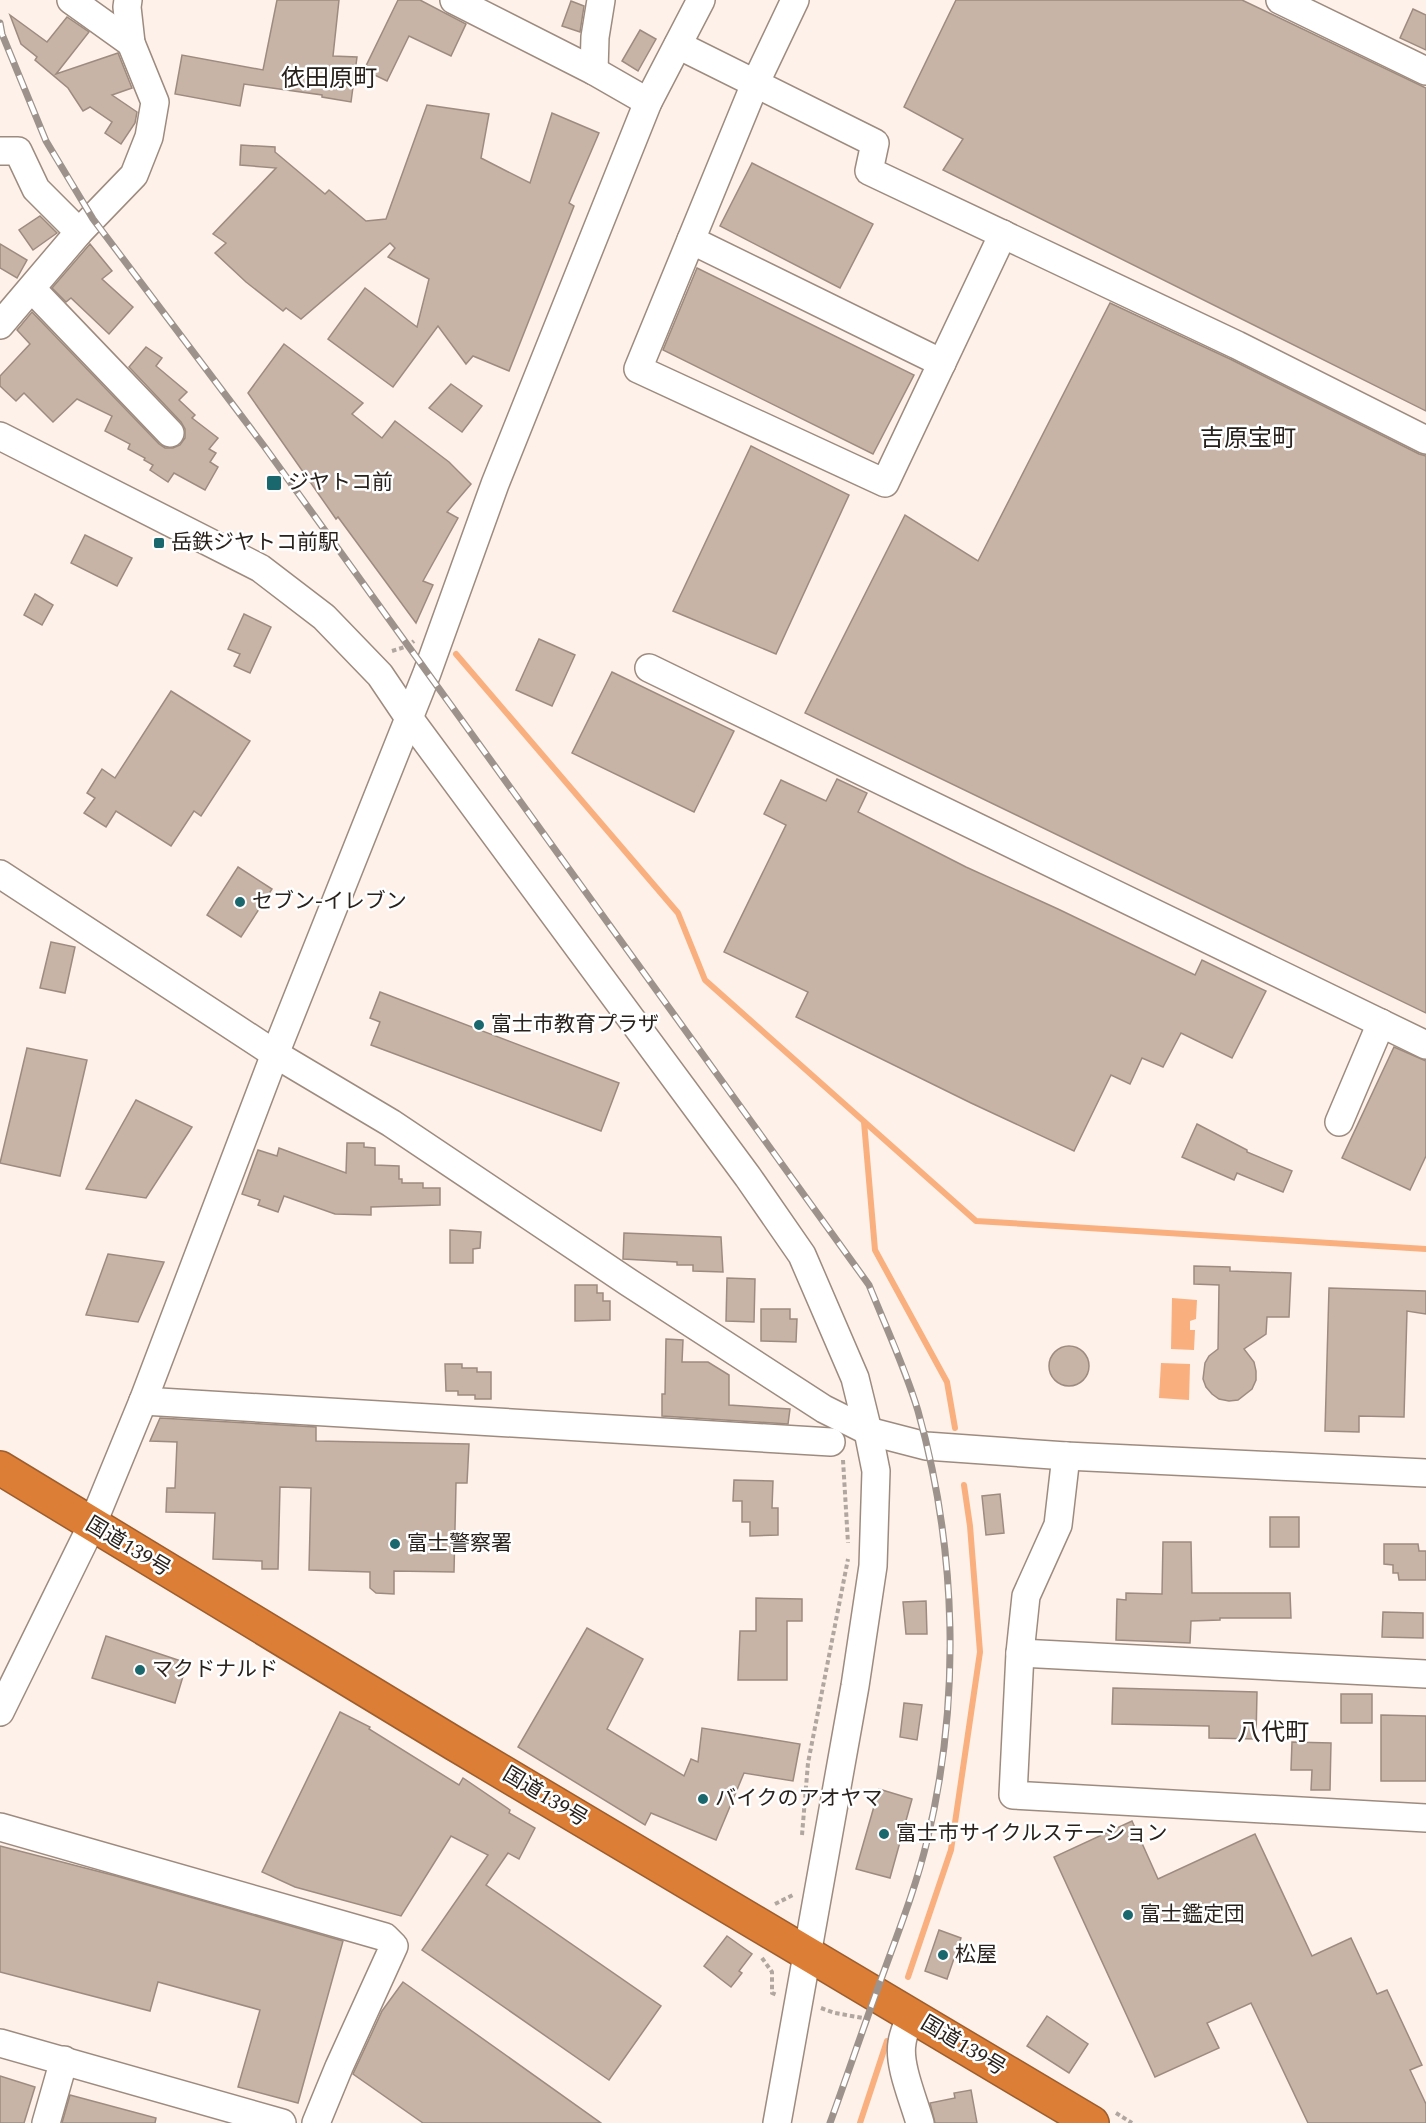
<svg xmlns="http://www.w3.org/2000/svg" width="1426" height="2123" viewBox="0 0 1426 2123" font-family="Spectral,'Noto Sans JP',serif">
<style>
.water{fill:#f9af7e}
.lines{fill:none;stroke-linecap:round;stroke-linejoin:round}
.stream{stroke:#f9af7e;stroke-width:6}
.building{fill:#c7b4a7;stroke:#9e8b7f;stroke-width:1.5}
.minor-casing{stroke:#9e8b7f;stroke-width:30}
.highway-casing{stroke:#9d5d2d;stroke-width:36}
.path{stroke:#b2a7a0;stroke-width:4;stroke-dasharray:4.5 3;stroke-linecap:butt}
.minor{stroke:#fff;stroke-width:27}
.highway{stroke:#dc7e36;stroke-width:33}
.rail-casing{stroke:#9d938c;stroke-width:7}
.rail{stroke:#fff;stroke-width:4.5;stroke-dasharray:14;stroke-linecap:butt}
.poi-dot{fill:#1a676e;stroke:#fff;stroke-width:2}
.labels{text-anchor:middle;dominant-baseline:central;stroke-width:5;stroke-linejoin:round;paint-order:stroke}
.poi-label{font-size:21px;fill:#28211c;stroke:#fff;text-anchor:start}
.street-label{font-size:21px;fill:#28211c;stroke:#fff}
.quarter-label{font-size:24px;fill:#28211c;stroke:#fff}
</style>
<rect width="100%" height="100%" fill="#fdf1e9"/>
<!-- water -->
<g class="water">
<path d="M1172,1298L1197,1300L1196,1319L1190,1321V1330H1195L1194,1350L1171,1349Z"/>
<path d="M1161,1363L1190,1364L1189,1400L1159,1398Z"/>
</g>
<g class="lines">
<!-- stream -->
<g class="stream">
<path d="M456,654L678,913L705,980L976,1221L1426,1249"/>
<path d="M864,1122L875,1250L947,1382L955,1428"/>
<path d="M908,1977L951,1850L980,1652L970,1526L964,1485"/>
<path d="M860,2123L887,2041"/>
</g>
</g>
<!-- building -->
<g class="building">
<path d="M277,0H339L333,56L357,57L351,102L322,97V95L244,84L240,106L175,94L182,55L263,70Z"/>
<path d="M398,0H420L466,24L451,56L409,36L387,81L364,70Z"/>
<path d="M956,0H1242L1426,88V411L943,170L963,139L904,107Z"/>
<path d="M571,1L584,6L580,32L562,26Z"/>
<path d="M1413,9L1426,15V50L1400,38Z"/>
<path d="M10,15L47,42L67,17L89,32L56,74L118,53L132,88L112,95L137,112L135,123L121,144L105,133L112,122L90,107L83,111L68,88L35,60L37,57L21,44Z"/>
<path d="M640,30L656,39L638,71L622,61Z"/>
<path d="M427,105L489,114L481,158L530,183L552,113L599,133L569,203L574,206L509,371L473,356L466,364L438,326L393,387L328,339L365,288L417,327L429,279L388,257L395,248L390,243L301,319L286,308L283,311L246,282L215,253L226,243L213,234L276,168L240,165L241,145L275,147V152L325,194L329,190L366,221L386,219Z"/>
<path d="M752,163L873,224L840,288L720,226Z"/>
<path d="M40,216L57,233L33,250L19,230Z"/>
<path d="M0,244L27,260L17,278L0,268Z"/>
<path d="M90,244L112,271L102,279L133,307L109,334L71,298L66,302L52,288Z"/>
<path d="M697,268L914,375L873,454L663,350Z"/>
<path d="M1110,303L1230,359L1419,454L1426,456V1013L805,713L905,515L978,561Z"/>
<path d="M32,312L159,444L165,448H173L180,445L185,438V429L181,422L129,367L146,347L162,358L156,366L187,392L179,400L195,415L192,418L218,438L209,449L216,453L210,462L218,467L205,490L174,473L168,482L150,470L153,465L144,460L145,458L128,449L130,444L105,431L112,416L77,399L53,422L24,393L16,401L0,386V376L30,344L17,330Z"/>
<path d="M284,344L363,403L352,414L382,438L395,421L449,462L471,484L447,512L458,518L423,581L433,585L416,623L338,517L336,519L248,393Z"/>
<path d="M451,384L482,406L462,432L429,408Z"/>
<path d="M751,446L849,495L776,654L673,611Z"/>
<path d="M85,535L132,558L117,586L71,563Z"/>
<path d="M35,594L53,605L42,625L24,615Z"/>
<path d="M244,614L271,627L250,673L234,666L240,654L228,649Z"/>
<path d="M539,639L575,655L552,706L516,690Z"/>
<path d="M612,672L734,731L694,812L572,753Z"/>
<path d="M171,691L250,741L201,816L194,811L171,846L116,811L106,827L84,813L95,798L87,793L102,769L115,778Z"/>
<path d="M837,779L867,793L858,812L966,867L1058,909L1195,975L1202,960L1266,991L1232,1058L1181,1033L1163,1067L1142,1058L1130,1084L1111,1075L1074,1151L971,1103L796,1017L808,992L724,952L786,825L764,814L781,780L826,801Z"/>
<path d="M238,867L272,889L241,937L207,915Z"/>
<path d="M51,942L75,947L65,993L40,988Z"/>
<path d="M380,992L619,1083L601,1131L371,1045L380,1022L370,1018Z"/>
<path d="M1394,1047L1426,1061V1156L1410,1190L1342,1158Z"/>
<path d="M27,1048L87,1060L60,1176L0,1163Z"/>
<path d="M136,1100L192,1127L146,1198L86,1189Z"/>
<path d="M1197,1124L1247,1150V1152L1292,1171L1283,1192L1237,1173L1234,1180L1182,1157Z"/>
<path d="M347,1143H364V1147L375,1148V1165L399,1166V1179H402V1183H423V1188H440V1205L371,1207V1215L335,1214L284,1196L278,1212L258,1205L260,1200L242,1194L258,1150L277,1156L279,1148L346,1173Z"/>
<path d="M450,1230L481,1232L480,1248L473,1249V1263H450Z"/>
<path d="M624,1233L721,1237L723,1272L693,1271V1265H677V1262L623,1259Z"/>
<path d="M108,1254L164,1262L138,1322L86,1315Z"/>
<path d="M1194,1266L1230,1267V1271L1291,1273L1289,1317H1267L1266,1334L1244,1349L1254,1362L1256,1371V1380L1252,1389L1238,1400L1229,1401L1219,1399L1212,1394L1206,1387L1203,1379L1205,1363L1209,1356L1218,1349L1219,1285L1194,1284Z"/>
<path d="M727,1278L755,1279L754,1322L726,1321Z"/>
<path d="M575,1285H597V1293H603V1301H610V1320L575,1321Z"/>
<path d="M1329,1288L1426,1291V1314L1407,1311L1404,1417L1359,1416V1432L1325,1431Z"/>
<path d="M761,1309H790V1319H797L796,1342L761,1341Z"/>
<path d="M666,1339L683,1340L682,1362H708L729,1375V1405L790,1409L788,1424L662,1416V1394H665Z"/>
<circle cx="1069" cy="1366" r="20"/>
<path d="M445,1364H462V1368H477V1372H491V1399H475V1395H458V1391H446Z"/>
<path d="M160,1418L316,1427V1441L469,1444L467,1483H456L454,1572L394,1571V1594L376,1593L370,1588V1572L309,1570L311,1488L280,1487L278,1569H262V1561L213,1559L215,1513L166,1512L167,1488H175L177,1442L150,1441Z"/>
<path d="M734,1480L773,1481L772,1508H778V1535L750,1536V1522H742V1501H733Z"/>
<path d="M1000,1494L1004,1533L986,1535L982,1496Z"/>
<rect x="1270" y="1517" width="29" height="30"/>
<path d="M1163,1542H1191L1192,1593H1290L1291,1618H1220V1620L1191,1621L1190,1643L1116,1640L1117,1599L1126,1600V1593L1162,1594Z"/>
<path d="M1384,1544H1418L1419,1551H1426V1580H1399L1398,1573H1393V1565L1384,1564Z"/>
<path d="M756,1598L802,1599V1621H787V1680H738L740,1631H756Z"/>
<path d="M926,1601L927,1634H906L903,1602Z"/>
<path d="M1383,1612L1423,1613V1638L1382,1637Z"/>
<path d="M587,1628L643,1659L607,1729L684,1776L691,1759L698,1762L702,1728L800,1744L793,1781L744,1773L716,1840L651,1813L645,1825L518,1747Z"/>
<path d="M106,1636L187,1663L175,1703L92,1678Z"/>
<path d="M1113,1688L1257,1692L1256,1739L1209,1738V1726L1112,1724Z"/>
<rect x="1341" y="1694" width="31" height="29"/>
<path d="M904,1703L922,1705L917,1740L900,1737Z"/>
<path d="M340,1712L370,1727L369,1729L459,1785L463,1778L510,1810L509,1813L535,1828L519,1859L508,1853L486,1885L661,2006L609,2080L422,1950L488,1855L451,1836L401,1916L295,1887L262,1872Z"/>
<path d="M1381,1715L1426,1716V1781H1381Z"/>
<path d="M1292,1742L1331,1743L1330,1790H1311L1312,1770H1291Z"/>
<path d="M879,1789L912,1799L890,1878L856,1869Z"/>
<path d="M1132,1821L1158,1879L1255,1834L1312,1956L1351,1938L1377,1994L1387,1990L1422,2065L1410,2070L1426,2104V2123H1308L1251,2003L1207,2023L1219,2048L1155,2077L1054,1857Z"/>
<path d="M0,1846L116,1876L343,1941L298,2103L238,2087L260,2010L158,1982L150,2011L0,1972Z"/>
<path d="M939,1930L961,1938L947,1979L925,1971Z"/>
<path d="M727,1936L752,1954L739,1971L742,1973L731,1987L704,1966Z"/>
<path d="M403,1982L601,2123H423L353,2074L382,2011Z"/>
<path d="M1047,2016L1088,2044L1069,2073L1027,2046Z"/>
<path d="M0,2076L35,2087L24,2123H0Z"/>
<path d="M971,2090L977,2123H935L930,2103L955,2098L954,2093Z"/>
<path d="M70,2095L156,2118L155,2123H62Z"/>
</g>
<g class="lines">
<defs>
<g id="minor">
<path d="M71,0L131,43"/>
<path d="M454,0L594,71L648,102"/>
<path d="M795,0L755,84L638,369L885,483L1003,234"/>
<path d="M1280,0L1426,71"/>
<path d="M678,45L875,143L869,171L1237,345L1426,440"/>
<path d="M594,71L595,37L601,0"/>
<path d="M0,151H18L36,189L79,232"/>
<path d="M691,240L942,363"/>
<path d="M32,289L170,433"/>
<path d="M0,325L79,232L134,175L149,137L155,102L131,43L127,7L128,0"/>
<path d="M0,436L260,568L324,617L380,675L409,718L748,1177L802,1255L855,1378L868,1431L876,1471L873,1566L855,1686L777,2123"/>
<path d="M649,668L1426,1045"/>
<path d="M0,874L275,1054L391,1123L628,1282L824,1409L868,1431L926,1446L1066,1456L1426,1473"/>
<path d="M1339,1122L1381,1023"/>
<path d="M143,1401L831,1442"/>
<path d="M1066,1456L1058,1525L1026,1596L1020,1653L1013,1795L1426,1818"/>
<path d="M1020,1653L1426,1674"/>
<path d="M0,1712L92,1525L143,1401L275,1054L427,673L495,484L648,102L701,0"/>
<path d="M0,1827L385,1937L394,1946L339,2067L316,2123"/>
<path d="M911,2015C908,2024 903,2033 902,2043C898,2065 914,2101 920,2123"/>
<path d="M0,2043L282,2123"/>
<path d="M46,2123L64,2060"/>
</g>
<path id="highway" d="M0,1468L455,1744L1092,2123"/>
</defs>
<!-- minor casing -->
<use href="#minor" class="minor-casing"/>
<!-- highway casing -->
<use href="#highway" class="highway-casing"/>
<!-- path -->
<g class="path">
<path d="M392,651L408,646L414,641"/>
<path d="M843,1460L848,1543"/>
<path d="M802,1835L808,1763L848,1559"/>
<path d="M775,1904L795,1894"/>
<path d="M762,1958L772,1972V1993L777,1995"/>
<path d="M821,2008L835,2013L863,2018"/>
<path d="M1116,2113L1132,2123"/>
</g>
<!-- minor -->
<use href="#minor" class="minor"/>
<!-- highway -->
<use href="#highway" class="highway"/>
<defs>
<path id="rail" d="M0,23L2,34L46,141L93,219L264,446L869,1285C885,1325 906,1370 918,1411C957,1550 961,1701 927,1841C916,1887 899,1930 883,1974C865,2023 848,2073 830,2123"/>
</defs>
<!-- rail casing -->
<use href="#rail" class="rail-casing"/>
<!-- rail -->
<use href="#rail" class="rail"/>
</g>
<!-- markers -->
<g class="poi-dot">
<rect x="266" y="475" width="16" height="16" rx="3"/>
<rect x="153" y="537" width="12" height="12" rx="3"/>
<circle cx="240" cy="902" r="6"/>
<circle cx="479" cy="1025" r="6"/>
<circle cx="395" cy="1544" r="6"/>
<circle cx="140" cy="1670" r="6"/>
<circle cx="703" cy="1799" r="6"/>
<circle cx="884" cy="1834" r="6"/>
<circle cx="1128" cy="1915" r="6"/>
<circle cx="943" cy="1955" r="6"/>
</g>
<g class="labels">
<!-- poi labels -->
<g class="poi-label">
<text x="288" y="483">ジヤトコ前</text>
<text x="171" y="543">岳鉄ジヤトコ前駅</text>
<text x="252" y="902">セブン-イレブン</text>
<text x="491" y="1025">富士市教育プラザ</text>
<text x="407" y="1544">富士警察署</text>
<text x="152" y="1670">マクドナルド</text>
<text x="715" y="1799">バイクのアオヤマ</text>
<text x="896" y="1834">富士市サイクルステーション</text>
<text x="1140" y="1915">富士鑑定団</text>
<text x="955" y="1955">松屋</text>
</g>
<!-- street labels -->
<g class="street-label">
<text transform="translate(128 1547) rotate(31)">国道139号</text>
<text transform="translate(545 1797) rotate(31)">国道139号</text>
<text transform="translate(963 2046) rotate(31)">国道139号</text>
</g>
<!-- quarter labels -->
<g class="quarter-label">
<text x="329" y="79">依田原町</text>
<text x="1248" y="439">吉原宝町</text>
<text x="1273" y="1733">八代町</text>
</g>
</g>
</svg>
